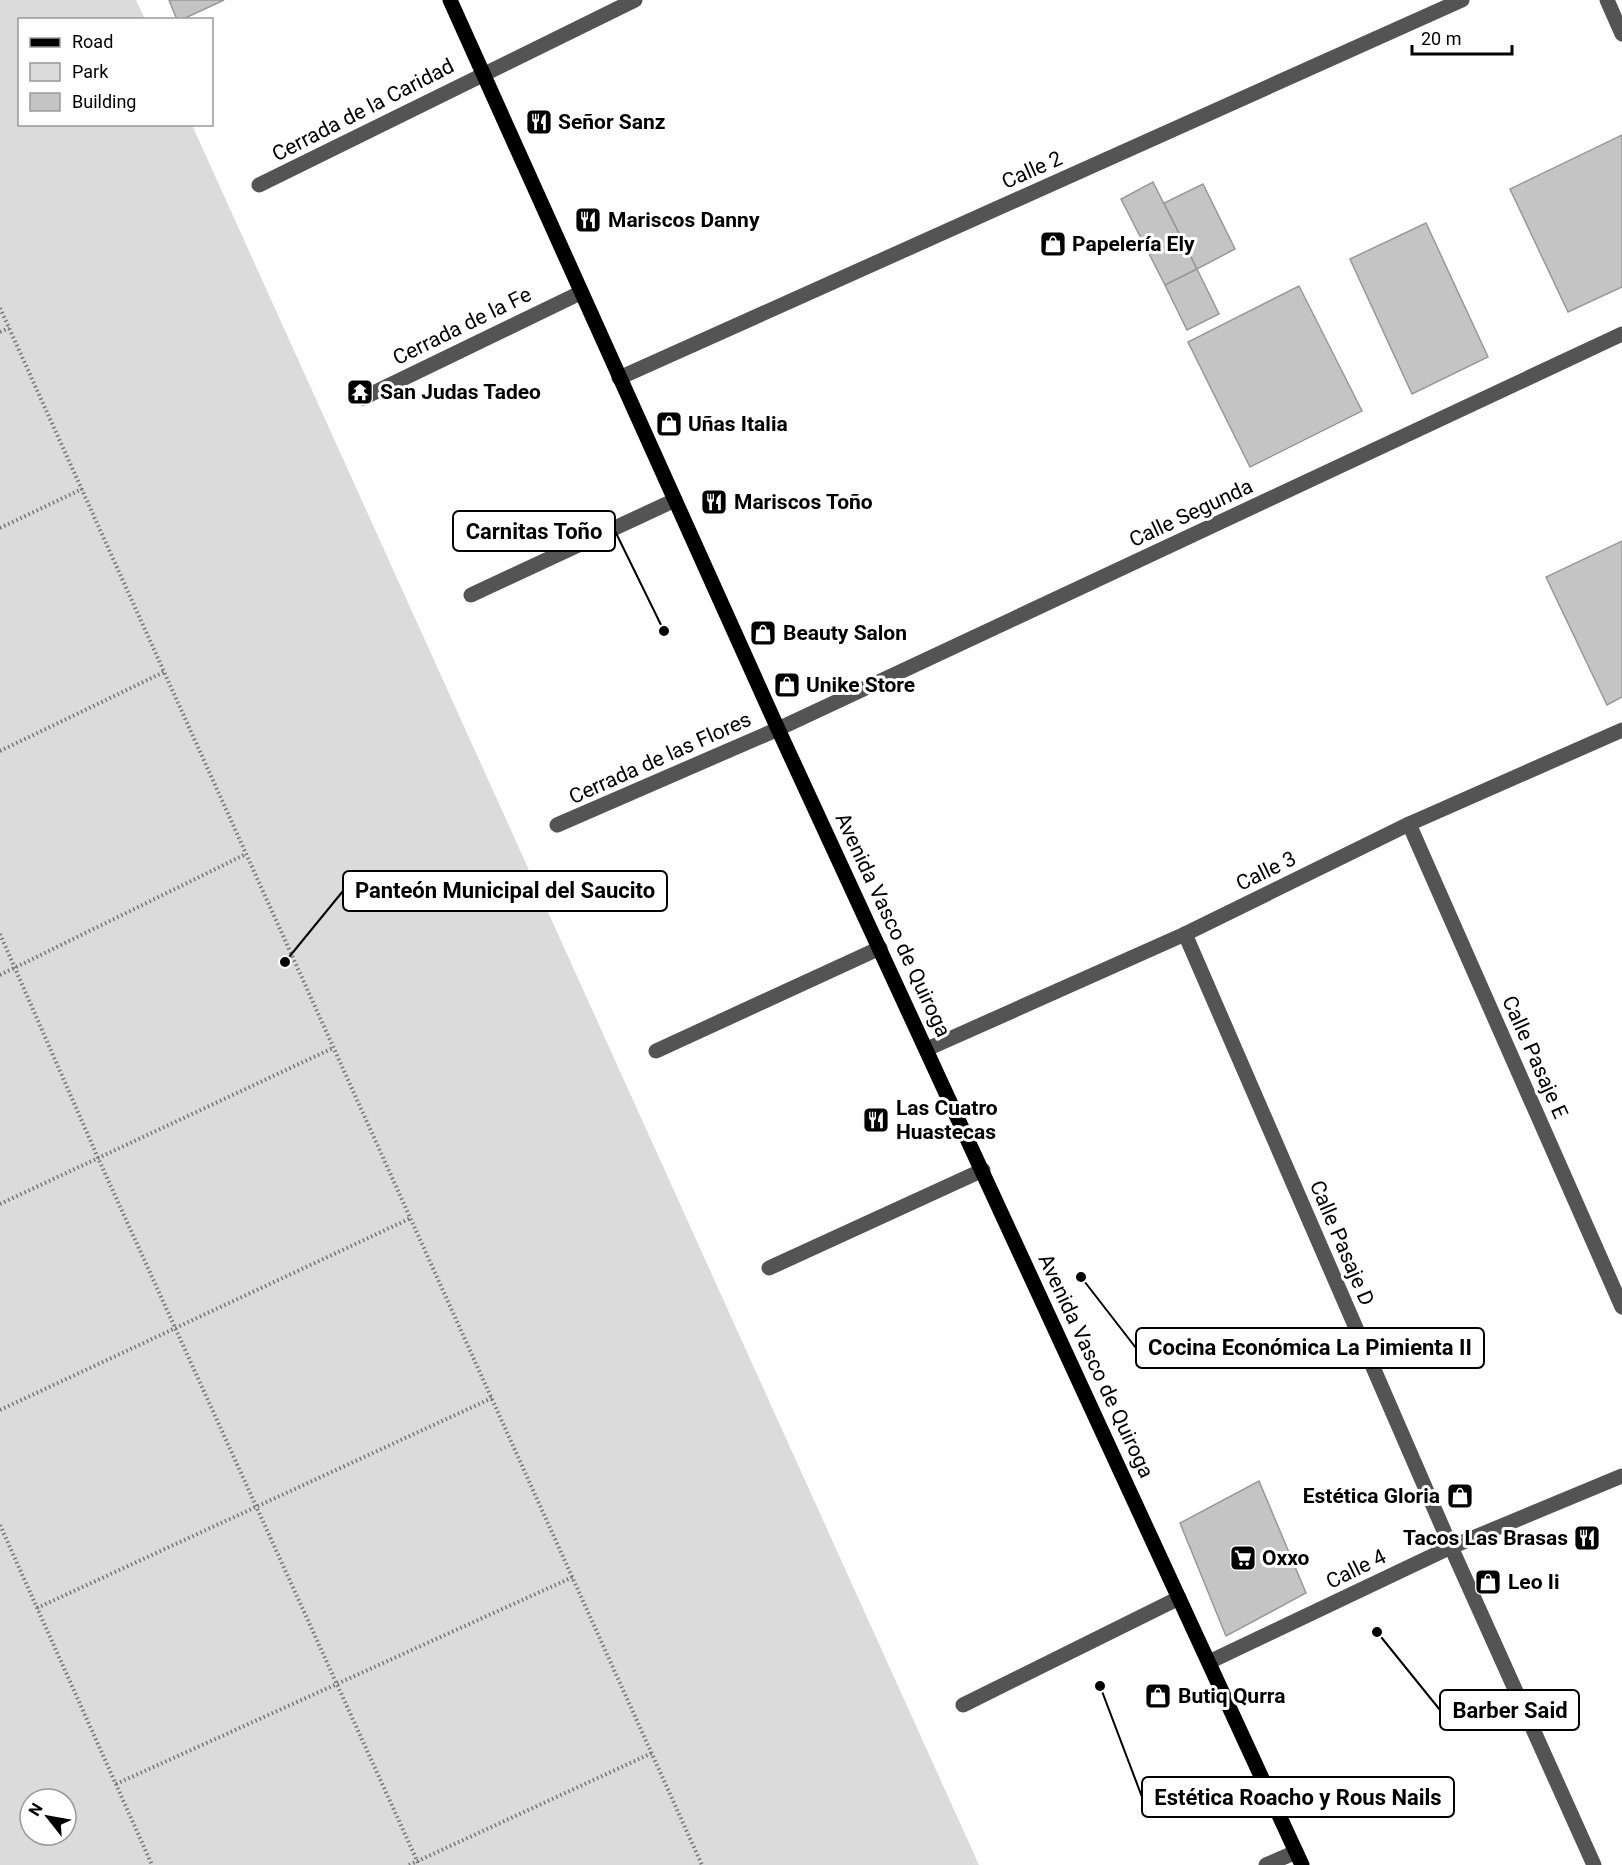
<svg xmlns="http://www.w3.org/2000/svg" width="1622" height="1865" viewBox="0 0 1622 1865" font-family="Roboto,sans-serif">
<style>
.green{fill:#dbdbdb;fill-rule:evenodd}
.building{fill:#c4c4c4;stroke:#989898;stroke-width:1.5}
.lines{fill:none;stroke-linecap:round;stroke-linejoin:round}
.path{stroke:#767676;stroke-width:4;stroke-dasharray:1.5 3;stroke-linecap:butt}
.minor{stroke:#545454;stroke-width:15}
.major{stroke:#000;stroke-width:15}
.labels{text-anchor:middle;dominant-baseline:central;stroke-width:6;stroke-linejoin:round;paint-order:stroke}
.street-label{font-size:21px;fill:#000;stroke:#fff}
.poi-label{font-size:21px;font-weight:bold;fill:#000;stroke:#fff;text-anchor:start}
.leader{fill:none;stroke:#000;stroke-width:2}
.callout-dot{fill:#000;stroke:#fff;stroke-width:2}
.callout{fill:#fff;stroke:#000;stroke-width:2}
.callout-label{font-size:22px;text-anchor:middle;font-weight:bold;fill:#000}
</style>
<rect width="100%" height="100%" fill="#fff"/>
<!-- green -->
<path class="green" d="M0,0H136L145,19L20,20V124L192,125L979,1865H0ZM30,1799H66V1835H30Z"/>
<!-- building -->
<g class="building">
<path d="M169,0H224L181,20H177Z"/>
<path d="M1622,135V287L1568,312L1510,189Z"/>
<path d="M1153,182L1197,269L1165,285L1121,199Z"/>
<path d="M1203,184L1235,249L1197,269L1164,203Z"/>
<path d="M1426,223L1488,357L1412,394L1350,259Z"/>
<path d="M1197,269L1219,314L1187,330L1165,285Z"/>
<path d="M1299,286L1362,411L1250,467L1188,342Z"/>
<path d="M1622,541V697L1607,705L1546,577Z"/>
<path d="M1259,1481L1306,1593L1226,1636L1180,1523Z"/>
</g>
<g class="lines">
<!-- path -->
<g class="path">
<path d="M0,308L702,1865"/>
<path d="M0,332L9,328"/>
<path d="M0,528L82,489"/>
<path d="M0,751L164,672"/>
<path d="M0,934L98,1158L419,1865"/>
<path d="M0,975L246,854"/>
<path d="M0,1204L333,1048"/>
<path d="M0,1410L411,1218"/>
<path d="M0,1525L152,1865"/>
<path d="M37,1608L492,1398"/>
<path d="M116,1784L573,1577"/>
<path d="M409,1865L652,1753"/>
</g>
<!-- minor -->
<g class="minor">
<path d="M1607,0L1622,34"/>
<path d="M259,185L635,0"/>
<path d="M619,378L1462,0"/>
<path d="M363,398L580,293"/>
<path d="M471,595L675,500"/>
<path d="M1409,824L1622,1307"/>
<path d="M557,825L778,729L1622,334"/>
<path d="M1185,934L1451,1547L1594,1865"/>
<path d="M927,1049L1185,934L1409,824L1622,730"/>
<path d="M656,1051L880,948"/>
<path d="M769,1268L983,1170"/>
<path d="M1209,1662L1451,1547L1622,1476"/>
<path d="M963,1705L1179,1598"/>
<path d="M1266,1865L1296,1852"/>
</g>
<!-- major -->
<path class="major" d="M450,0L778,729L1302,1865"/>
</g>
<!-- icons -->
<defs>
<symbol id="restaurant-square" viewBox="-11 -11 22 22"><rect x="-9" y="-9" width="18" height="18" rx="4" fill="#000" stroke="#fff"/><path d="M-5-6h1v4h1v-4h1v4h1v-4h1v5L-1.5 .5V6h-2V.5L-5-1ZM5-6V6H3V1.5H1.5Q1.5-4 5-6Z" fill="#fff"/></symbol>
<symbol id="shop-square" viewBox="-11 -11 22 22"><rect x="-9" y="-9" width="18" height="18" rx="4" fill="#000" stroke="#fff"/><path d="M-5-2.5h2.3a2.7 3.5 0 0 1 5.4 0H5L5.5 6h-11ZM-1.5-2.5h3a1.5 2.3 0 0 0-3 0Z" fill="#fff"/></symbol>
<symbol id="temple-square" viewBox="-11 -11 22 22"><rect x="-9" y="-9" width="18" height="18" rx="4" fill="#000" stroke="#fff"/><path d="M0-6L5-2H3V0L6.5 2.5H4V6H1.5V3h-3V6H-4V2.5H-6.5L-3 0V-2H-5Z" fill="#fff"/></symbol>
<symbol id="supermarket-square" viewBox="-11 -11 22 22"><rect x="-9" y="-9" width="18" height="18" rx="4" fill="#000" stroke="#fff"/><path d="M-6-5.5h2.5l.6 2H6L4.5 2H-2.5L-4.4-4H-6ZM-1.5 3.2a1.3 1.3 0 1 0 .1 0ZM3 3.2a1.3 1.3 0 1 0 .1 0Z" fill="#fff"/></symbol>
</defs>
<g fill-rule="evenodd">
<use href="#restaurant-square" x="524" y="107" width="30" height="30"/>
<use href="#restaurant-square" x="573" y="205" width="30" height="30"/>
<use href="#shop-square" x="1038" y="229" width="30" height="30"/>
<use href="#temple-square" x="345" y="377" width="30" height="30"/>
<use href="#shop-square" x="654" y="409" width="30" height="30"/>
<use href="#restaurant-square" x="699" y="487" width="30" height="30"/>
<use href="#shop-square" x="748" y="618" width="30" height="30"/>
<use href="#shop-square" x="772" y="670" width="30" height="30"/>
<use href="#restaurant-square" x="861" y="1105" width="30" height="30"/>
<use href="#shop-square" x="1445" y="1481" width="30" height="30"/>
<use href="#restaurant-square" x="1572" y="1523" width="30" height="30"/>
<use href="#supermarket-square" x="1228" y="1543" width="30" height="30"/>
<use href="#shop-square" x="1473" y="1567" width="30" height="30"/>
<use href="#shop-square" x="1143" y="1681" width="30" height="30"/>
</g>
<g class="labels">
<!-- street labels -->
<g class="street-label">
<text transform="translate(363 110) rotate(-27)">Cerrada de la Caridad</text>
<text transform="translate(1032 170) rotate(-24)">Calle 2</text>
<text transform="translate(462 326) rotate(-26)">Cerrada de la Fe</text>
<text transform="translate(1191 513) rotate(-25)">Calle Segunda</text>
<text transform="translate(660 758) rotate(-24)">Cerrada de las Flores</text>
<text transform="translate(1266 871) rotate(-26)">Calle 3</text>
<text transform="translate(893 925) rotate(65)">Avenida Vasco de Quiroga</text>
<text transform="translate(1535 1057) rotate(66)">Calle Pasaje E</text>
<text transform="translate(1342 1243) rotate(67)">Calle Pasaje D</text>
<text transform="translate(1096 1366) rotate(65)">Avenida Vasco de Quiroga</text>
<text transform="translate(1356 1569) rotate(-26)">Calle 4</text>
</g>
<!-- poi labels -->
<g class="poi-label">
<text x="558" y="122">Señor Sanz</text>
<text x="608" y="220">Mariscos Danny</text>
<text x="1072" y="244">Papelería Ely</text>
<text x="380" y="392">San Judas Tadeo</text>
<text x="688" y="424">Uñas Italia</text>
<text x="734" y="502">Mariscos Toño</text>
<text x="783" y="633">Beauty Salon</text>
<text x="806" y="685">Unike Store</text>
<text x="896" y="1108">Las Cuatro<tspan x="896" dy="24">Huastecas</tspan></text>
<text x="1440" y="1496" text-anchor="end">Estética Gloria</text>
<text x="1568" y="1538" text-anchor="end">Tacos Las Brasas</text>
<text x="1262" y="1558">Oxxo</text>
<text x="1508" y="1582">Leo Ii</text>
<text x="1178" y="1696">Butiq Qurra</text>
</g>
</g>
<!-- callouts -->
<path class="leader" d="M664 631L615 531M285 962L343 891M1081 1277L1136 1348M1377 1632L1440 1710M1100 1686L1142 1797"/>
<g class="callout-dot">
<circle cx="664" cy="631" r="6"/>
<circle cx="285" cy="962" r="6"/>
<circle cx="1081" cy="1277" r="6"/>
<circle cx="1377" cy="1632" r="6"/>
<circle cx="1100" cy="1686" r="6"/>
</g>
<g class="callout">
<rect x="453" y="511" width="162" height="40" rx="6"/>
<rect x="343" y="871" width="324" height="40" rx="6"/>
<rect x="1136" y="1328" width="348" height="40" rx="6"/>
<rect x="1440" y="1690" width="139" height="40" rx="6"/>
<rect x="1142" y="1777" width="312" height="40" rx="6"/>
</g>
<g class="callout-label">
<text x="534" y="539">Carnitas Toño</text>
<text x="505" y="898">Panteón Municipal del Saucito</text>
<text x="1310" y="1355">Cocina Económica La Pimienta II</text>
<text x="1510" y="1718">Barber Said</text>
<text x="1298" y="1805">Estética Roacho y Rous Nails</text>
</g>
<!-- legend -->
<rect x="18" y="18" width="195" height="108" fill="#ffffff" stroke="#999999" stroke-width="1.5"/>
<rect x="30" y="38" width="30" height="9" fill="#000000" stroke="#999999" stroke-width="1.5"/>
<text x="72" y="48" font-size="18" fill="#000000">Road</text>
<rect x="30" y="63" width="30" height="18" fill="#dbdbdb" stroke="#999999" stroke-width="1.5"/>
<text x="72" y="78" font-size="18" fill="#000000">Park</text>
<rect x="30" y="93" width="30" height="18" fill="#c4c4c4" stroke="#999999" stroke-width="1.5"/>
<text x="72" y="108" font-size="18" fill="#000000">Building</text>
<!-- north arrow -->
<g transform="translate(48 1817) rotate(301)"><circle r="28" fill="#ffffff" stroke="#999999" stroke-width="1.5"/>
<path d="M0-4.5L10 22L0 15L-10 22Z" fill="#000000"/>
<text y="-9" font-size="16" font-weight="bold" text-anchor="middle" fill="#000000">N</text>
</g>
<!-- scale -->
<path d="M1412 45v9h100v-9" fill="none" stroke="#000000" stroke-width="3"/>
<text x="1421" y="45" font-size="18" fill="#000000" stroke="#ffffff" stroke-width="4.5" paint-order="stroke">20 m</text>
</svg>
